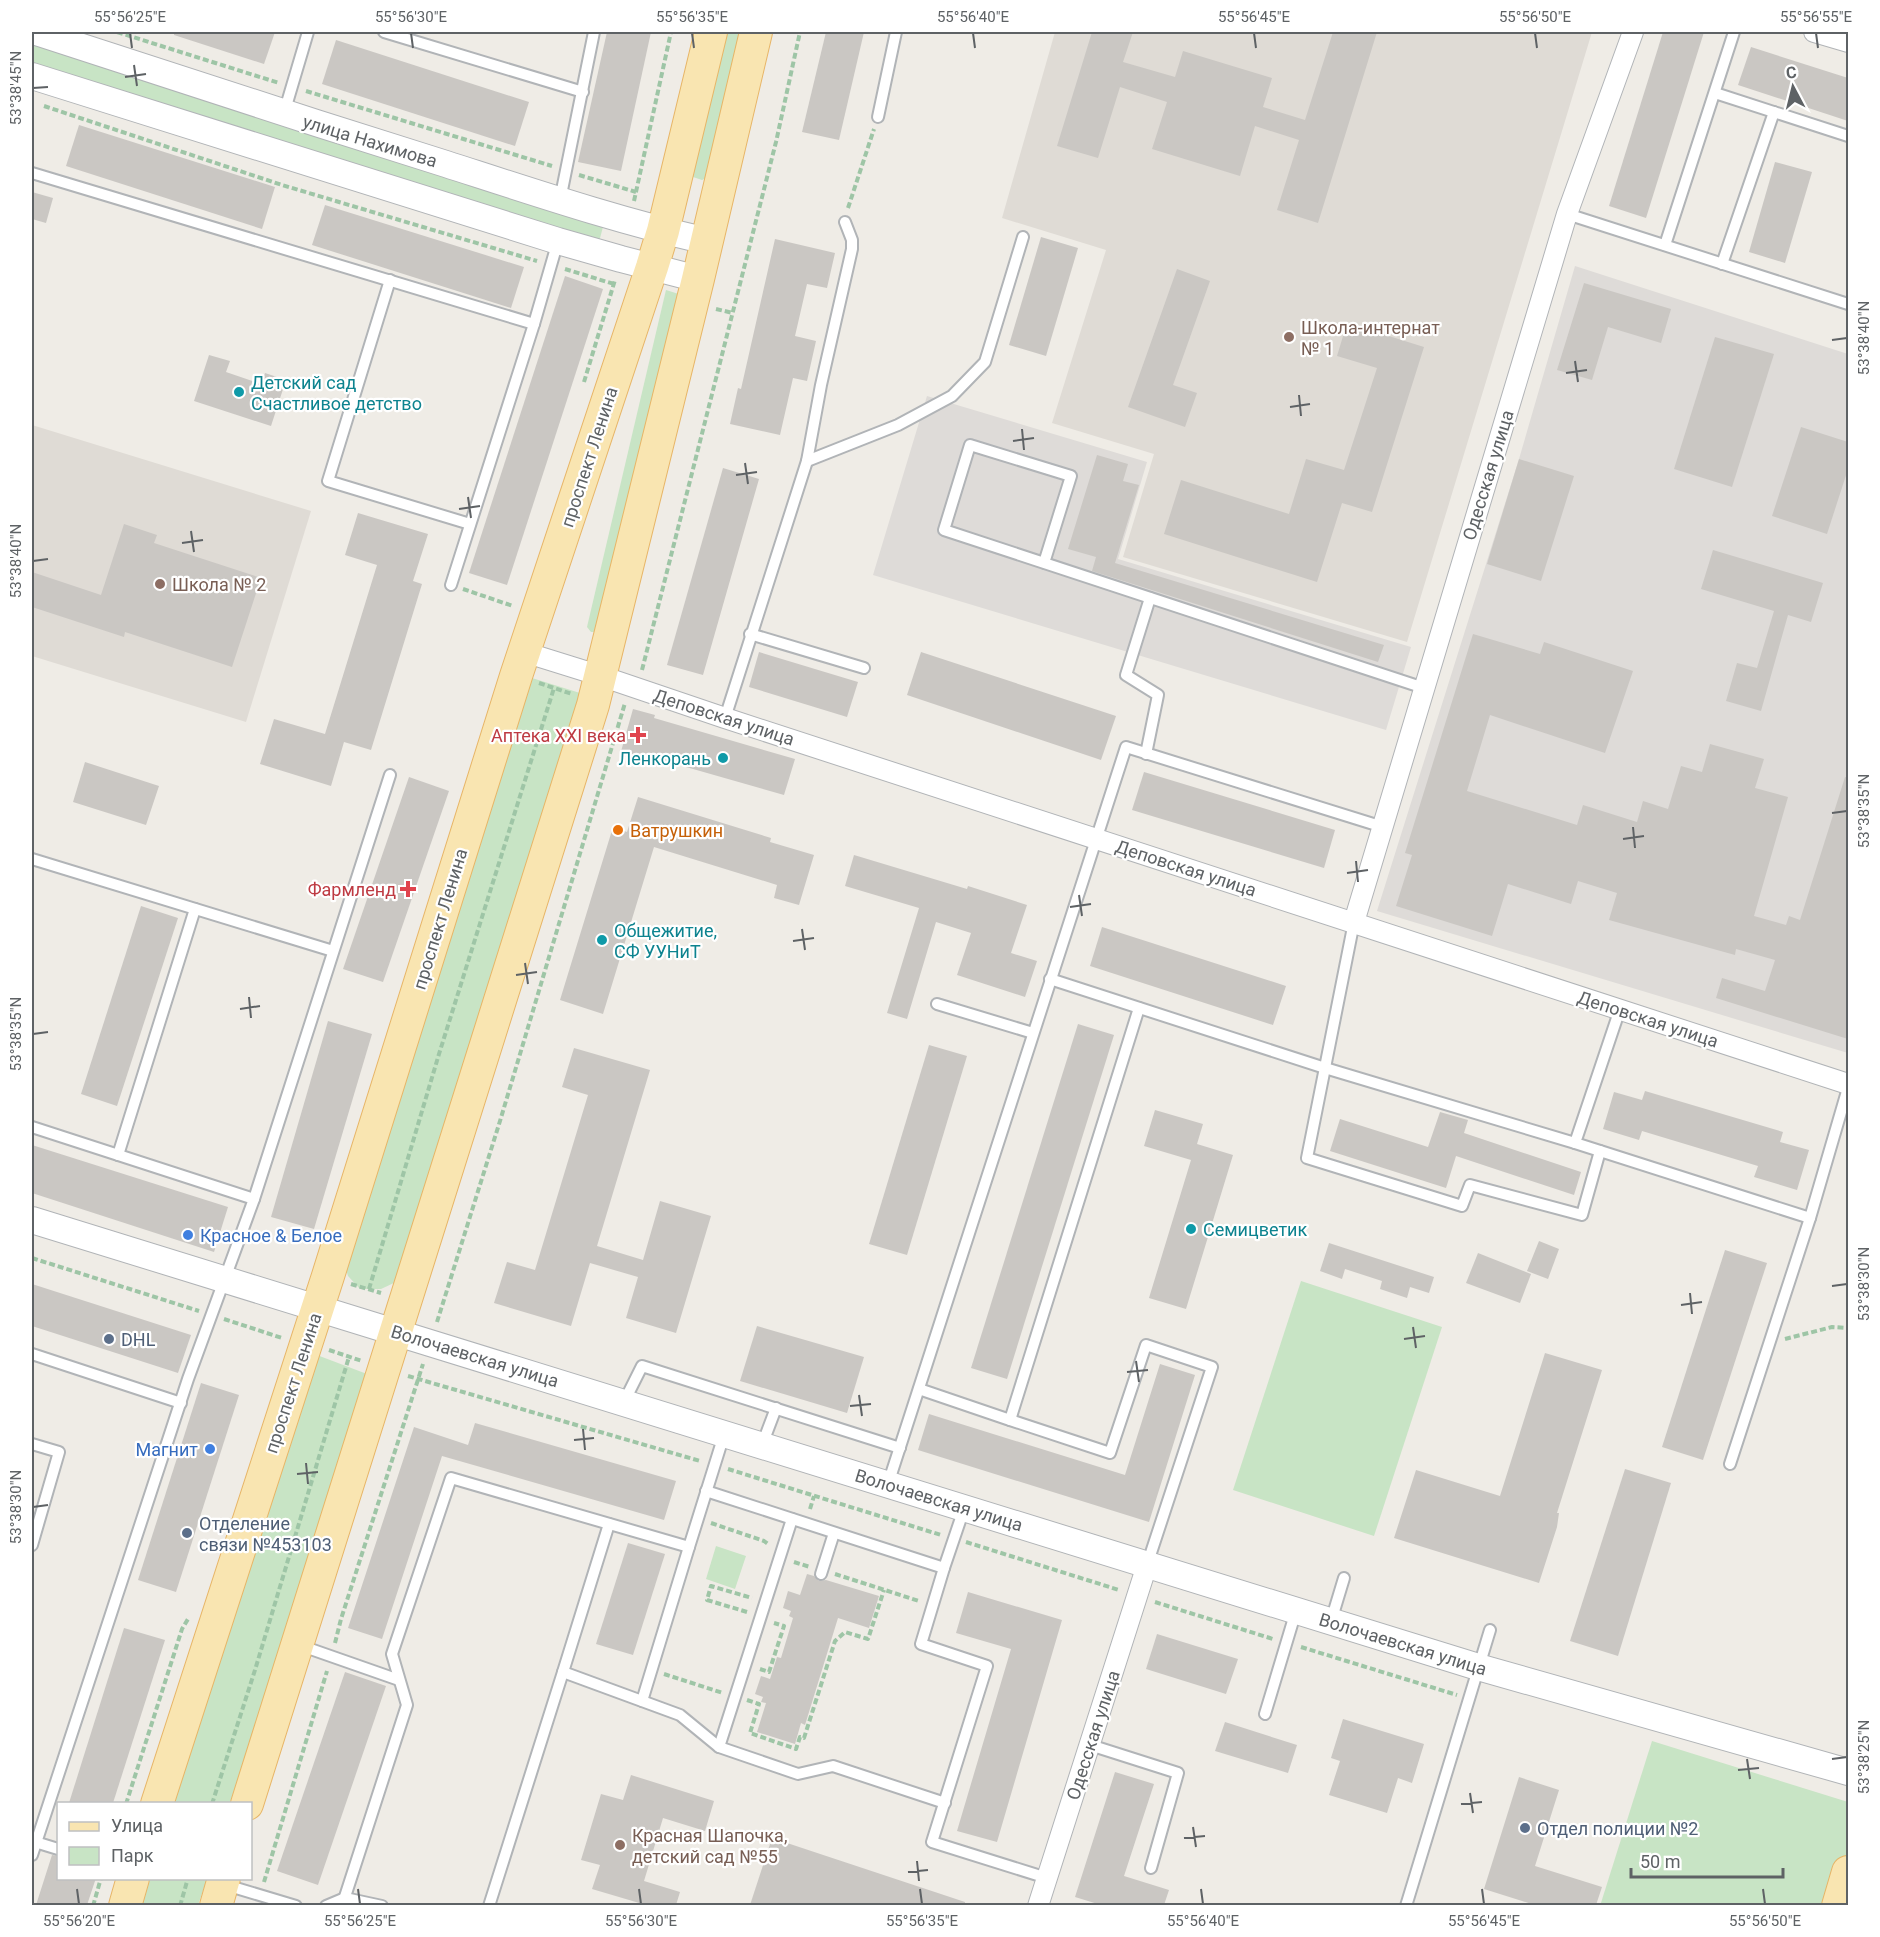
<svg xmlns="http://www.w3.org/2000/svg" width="1880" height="1937" viewBox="0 0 1880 1937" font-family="Roboto,sans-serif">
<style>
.industrial{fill:#dedbd8}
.education{fill:#dfdbd5}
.green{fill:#c8e4c5}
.building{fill:#cac7c3}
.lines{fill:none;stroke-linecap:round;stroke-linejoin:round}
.service-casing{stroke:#b1b4b7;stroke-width:14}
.minor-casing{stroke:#b1b4b7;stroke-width:22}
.tertiary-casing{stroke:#b1b4b7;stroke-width:28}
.primary-casing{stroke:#e7b567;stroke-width:34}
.path{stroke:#9ec5a6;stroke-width:4;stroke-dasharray:6 3;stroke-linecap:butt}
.service{stroke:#fff;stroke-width:10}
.minor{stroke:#fff;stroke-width:20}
.tertiary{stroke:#fff;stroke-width:26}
.primary{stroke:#f9e5b1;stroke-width:32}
.ticks{fill:none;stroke:#5e6265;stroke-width:2}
.education-dot{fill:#8d6e63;stroke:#fff;stroke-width:2}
.culture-dot{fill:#0f9aa8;stroke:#fff;stroke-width:2}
.health-dot{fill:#e0444e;stroke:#fff;stroke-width:2}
.food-dot{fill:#e8710a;stroke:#fff;stroke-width:2}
.shop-dot{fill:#3f7fe0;stroke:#fff;stroke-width:2}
.service-dot{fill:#5c6f8a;stroke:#fff;stroke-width:2}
.labels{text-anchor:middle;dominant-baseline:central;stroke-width:4.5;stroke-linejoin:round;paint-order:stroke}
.street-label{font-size:18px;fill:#5e6265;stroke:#fff}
.education-label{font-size:18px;fill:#785e54;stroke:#fff;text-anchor:start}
.culture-label{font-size:18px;fill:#0d838f;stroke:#fff;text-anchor:start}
.health-label{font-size:18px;fill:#be3a42;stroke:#fff;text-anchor:end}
.food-label{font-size:18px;fill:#c56008;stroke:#fff;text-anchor:start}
.shop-label{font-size:18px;fill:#366cbe;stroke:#fff;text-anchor:start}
.service-label{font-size:18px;fill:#4e5e75;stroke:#fff;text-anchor:start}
.neatline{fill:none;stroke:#5e6265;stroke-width:2}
.ticks-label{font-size:15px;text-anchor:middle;fill:#5e6265}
</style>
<rect width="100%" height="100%" fill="#efece6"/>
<!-- industrial -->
<g class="industrial">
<path d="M1575,266L1848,354V1053L1377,911L1519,459Z"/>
<path d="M927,396L1147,462L1118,559L1411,647L1386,730L873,575Z"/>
</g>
<!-- education -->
<g class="education">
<path d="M1055,32H1592L1407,642L1123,557L1154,454L1052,423L1106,250L1002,218Z"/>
<path d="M32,425L311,511L246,722L32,656Z"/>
</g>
<!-- green -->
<g class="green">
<path d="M723,32H742L708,177L702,180L693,177L690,169Z"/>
<path d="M32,35L607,212L596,253L32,71Z"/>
<path d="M666,290L682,295L595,632H591L587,627Z"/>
<path d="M532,678L580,693L396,1282L381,1289H360L348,1276L344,1263Z"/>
<path d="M1301,1281L1442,1327L1374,1536L1233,1490Z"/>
<path d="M309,1352L367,1374L230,1803L168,1804Z"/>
<path d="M716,1546L746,1556L735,1589L706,1579Z"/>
<path d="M1652,1741L1848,1802V1852L1832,1905L1600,1906Z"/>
<path d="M145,1879H207L198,1905L137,1906Z"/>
</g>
<!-- building -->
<g class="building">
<path d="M174,32H275L264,64L174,35Z"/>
<path d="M607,32H651L621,171L578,162Z"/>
<path d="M826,32H864L839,140L802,132Z"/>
<path d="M1092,32H1133L1123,62L1175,77L1183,51L1272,78L1263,107L1305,120L1333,32H1377L1318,223L1277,210L1299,140L1255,126L1240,176L1152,149L1167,102L1120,87L1098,158L1057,146Z"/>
<path d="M1663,32H1704L1646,218L1609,206Z"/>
<path d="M336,40L529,102L515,146L322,84Z"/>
<path d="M1751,47L1848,78V121L1738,85Z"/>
<path d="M79,125L275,187L262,229L66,166Z"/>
<path d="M1775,162L1812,172L1785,263L1749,252Z"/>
<path d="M32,192L53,198L46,223L32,219Z"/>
<path d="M325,205L524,267L511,308L312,245Z"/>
<path d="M1041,237L1078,248L1046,356L1009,345Z"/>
<path d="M775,239L835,253L827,288L807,284L795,336L816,341L807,381L793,378L780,435L730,424L738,388L741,389Z"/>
<path d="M1177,269L1210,281L1173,385L1197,393L1185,427L1128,407Z"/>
<path d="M565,276L603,289L507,585L469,573Z"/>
<path d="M1584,283L1671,309L1661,343L1608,327L1592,380L1557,370Z"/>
<path d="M1347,323L1424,347L1372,512L1342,503L1317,582L1164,534L1181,480L1289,514L1306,459L1344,470L1377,368L1337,356Z"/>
<path d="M1715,337L1774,354L1732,487L1674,469Z"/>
<path d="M209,355L230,361L226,372L261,384L265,373L286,380L271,426L194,401Z"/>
<path d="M1801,427L1848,442V469L1827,534L1772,516Z"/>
<path d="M1097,455L1128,464L1123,481L1139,485L1115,563L1384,645L1378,662L1092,571L1096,557L1068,549Z"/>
<path d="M1519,459L1574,476L1541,581L1487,564Z"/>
<path d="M723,468L759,479L703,675L667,665Z"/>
<path d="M358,513L428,534L413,581L422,584L371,750L344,742L331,786L260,764L274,719L325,734L377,565L345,555Z"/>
<path d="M124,524L157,535L154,543L261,578L232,667L125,632L124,637L32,607V572L101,595Z"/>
<path d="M1713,550L1823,583L1811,622L1788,615L1761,711L1726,701L1737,663L1757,668L1774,611L1701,589Z"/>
<path d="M1473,634L1540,654L1544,642L1633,671L1605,753L1490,715L1467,791L1577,825L1583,805L1637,822L1643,801L1668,809L1681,766L1702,772L1710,744L1764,759L1755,788L1788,797L1754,916L1786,925L1789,916L1800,920L1845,777L1848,778V1039L1716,998L1722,978L1765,991L1775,960L1736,949L1735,955L1609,920L1617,893L1578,881L1571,904L1508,884L1492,936L1396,906L1412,855L1405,853Z"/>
<path d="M759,652L858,682L847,717L749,687Z"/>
<path d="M921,652L1116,716L1101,760L907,695Z"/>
<path d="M633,709L655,715L654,718L795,759L784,795L644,755L642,761L620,755Z"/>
<path d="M85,762L159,786L146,825L73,802Z"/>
<path d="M1144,772L1335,830L1324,868L1132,810Z"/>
<path d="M409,777L449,791L383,982L343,969Z"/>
<path d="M638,797L771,838L770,842L814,855L799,905L774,898L777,885L654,847L603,1014L560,1000L613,827L627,832Z"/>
<path d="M854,855L967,889L968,886L1027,905L1011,953L1037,961L1025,997L957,975L971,933L936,922L907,1019L887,1013L919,908L845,886Z"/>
<path d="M141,906L178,918L117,1106L81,1094Z"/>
<path d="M1102,927L1286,986L1273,1025L1090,966Z"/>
<path d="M328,1021L372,1034L314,1229L271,1217Z"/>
<path d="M1078,1024L1114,1035L1007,1379L971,1368Z"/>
<path d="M929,1045L967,1056L907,1255L869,1244Z"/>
<path d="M574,1048L650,1070L597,1246L643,1260L660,1201L711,1216L676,1333L626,1318L638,1277L590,1263L571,1326L494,1303L507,1262L535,1270L588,1095L562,1087Z"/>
<path d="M1645,1091L1783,1132L1780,1142L1809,1150L1797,1190L1754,1177L1758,1166L1642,1131L1639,1140L1603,1129L1614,1092L1642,1100Z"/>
<path d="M1155,1110L1203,1124L1197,1144L1233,1155L1186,1309L1149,1298L1191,1160L1144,1146Z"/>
<path d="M1440,1112L1468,1120L1464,1133L1581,1172L1574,1195L1456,1156L1446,1188L1330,1151L1340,1119L1428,1147Z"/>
<path d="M32,1145L228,1207L214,1252L32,1193Z"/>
<path d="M1539,1241L1559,1249L1548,1279L1527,1271Z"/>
<path d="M1329,1243L1434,1277L1429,1293L1410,1287L1407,1298L1380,1289L1382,1281L1345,1269L1342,1279L1320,1271Z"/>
<path d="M1725,1250L1767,1263L1703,1460L1662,1447Z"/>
<path d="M1478,1253L1531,1274L1520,1303L1466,1283Z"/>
<path d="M32,1284L191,1335L178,1373L32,1326Z"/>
<path d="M757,1326L864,1357L847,1413L740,1381Z"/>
<path d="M1545,1353L1602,1370L1557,1513H1559L1557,1527L1539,1583L1394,1538L1416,1470L1500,1496Z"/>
<path d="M1160,1364L1195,1375L1149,1522L918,1450L929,1414L1125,1475Z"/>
<path d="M201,1383L239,1395L176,1592L138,1580Z"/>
<path d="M475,1423L676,1481L664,1520L442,1456L382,1639L348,1628L414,1427L468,1445Z"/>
<path d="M1625,1469L1671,1483L1618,1656L1570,1641Z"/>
<path d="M628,1543L665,1554L633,1655L596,1644Z"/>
<path d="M807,1574L814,1576L819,1581L826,1580L879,1596L869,1628L838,1618L805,1725L801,1723L795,1744L757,1732L766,1703L761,1702L763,1697L755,1694L761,1676L770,1679L777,1657L781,1658L793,1618L789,1616L791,1611L783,1608L788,1591L800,1595Z"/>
<path d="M968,1592L1062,1620L997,1842L957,1831L1011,1649L956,1633Z"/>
<path d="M124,1628L165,1640L113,1803H69Z"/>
<path d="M1157,1634L1238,1659L1226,1694L1146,1669Z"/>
<path d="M345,1672L386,1686L318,1885L277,1871Z"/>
<path d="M1343,1719L1424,1744L1412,1783L1398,1778L1387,1813L1329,1795L1340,1761L1331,1758Z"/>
<path d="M1225,1722L1297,1745L1288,1773L1215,1751Z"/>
<path d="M1115,1772L1154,1784L1124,1876L1169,1890L1164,1905H1101L1075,1897Z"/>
<path d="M631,1775L714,1801L705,1831L663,1818L644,1881L680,1892L676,1905H646L592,1889L600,1865L581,1860L601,1794L623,1800Z"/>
<path d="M1519,1777L1559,1790L1535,1866L1602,1887L1596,1905H1535L1484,1889Z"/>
<path d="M772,1838L965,1902V1905H750Z"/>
<path d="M52,1855L58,1856V1878H96L87,1905H36Z"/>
</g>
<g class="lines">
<defs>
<g id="service">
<path d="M384,32L583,92"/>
<path d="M1715,93L1848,136"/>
<path d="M284,113L308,32"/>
<path d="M878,117L896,32"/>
<path d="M32,173L534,324"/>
<path d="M560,200L594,32"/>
<path d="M1567,214L1848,304"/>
<path d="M1665,245L1734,32"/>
<path d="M1722,264L1774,112"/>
<path d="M390,280L328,481L470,524"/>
<path d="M807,461L898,425L952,396L985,362L1023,237"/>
<path d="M1044,563L1071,476L970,445L944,530L1424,688"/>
<path d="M451,585L534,324L558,241"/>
<path d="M750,634L864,668"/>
<path d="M725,718L807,461L821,385L852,249V240L845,222"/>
<path d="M1146,754L1158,695L1126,675L1150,598"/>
<path d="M32,859L333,951"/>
<path d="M1354,922L1307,1158L1462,1206L1470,1185L1582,1215L1600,1151"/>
<path d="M1050,979L1325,1068L1575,1143"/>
<path d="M937,1004L1033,1033"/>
<path d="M1620,1009L1575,1143L1810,1218"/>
<path d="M32,1127L254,1199"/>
<path d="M118,1155L195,909"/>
<path d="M32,1354L181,1403"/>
<path d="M919,1389L1010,1420L1139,1008"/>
<path d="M624,1402L642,1366L900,1448"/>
<path d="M1010,1420L1110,1453L1146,1345L1212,1367L1147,1565"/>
<path d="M32,1444L59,1452L32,1545"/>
<path d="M762,1445L776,1408"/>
<path d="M1730,1464L1810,1218L1848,1088"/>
<path d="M888,1484L1126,747L1383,827"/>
<path d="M706,1491L944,1568L921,1644L987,1666L932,1842L1047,1878"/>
<path d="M609,1524L563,1672L680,1715L719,1747L798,1774L833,1766L945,1803"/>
<path d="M944,1568L964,1509"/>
<path d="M821,1574L834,1533"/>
<path d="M1331,1621L1344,1578"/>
<path d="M299,1645L399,1680"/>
<path d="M642,1701L689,1547"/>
<path d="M1265,1714L1296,1611"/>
<path d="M1090,1745L1178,1773L1151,1868"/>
<path d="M719,1747L792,1519"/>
<path d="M32,1841L58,1849"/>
<path d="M32,1855L188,1379L254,1199L390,775"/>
<path d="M226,1885L296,1906"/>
<path d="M326,1906L345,1898L382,1906"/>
<path d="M342,1906L407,1705L392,1654L451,1478L689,1547L724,1435"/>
<path d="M489,1906L563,1672"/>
<path d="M1406,1906L1490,1630"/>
</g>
<g id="minor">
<path d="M1814,32L1848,42"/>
<path d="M524,652L601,676L725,718L1848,1084"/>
<path d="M1354,922L1567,214L1633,32"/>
<path d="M1038,1906L1147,1565"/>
</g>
<g id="tertiary">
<path d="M36,32C172,77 309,121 446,164C533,192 619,221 707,241"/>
<path d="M32,76L558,241L621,259L698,279"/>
<path d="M32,1220L1478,1667L1848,1772"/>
</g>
<g id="primary">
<path d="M157,1804L328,1276L516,676L652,267L663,231L711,32"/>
<path d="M247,1804L593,705L698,279L756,32"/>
<path d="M125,1906L133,1878"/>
<path d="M216,1906L224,1878"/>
<path d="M1838,1906L1848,1872"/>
</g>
</defs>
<!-- service casing -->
<use href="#service" class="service-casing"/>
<!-- minor casing -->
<use href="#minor" class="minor-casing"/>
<!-- tertiary casing -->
<use href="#tertiary" class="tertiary-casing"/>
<!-- primary casing -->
<use href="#primary" class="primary-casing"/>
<!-- path -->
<g class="path">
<path d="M117,32L279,83"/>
<path d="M306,91L552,166"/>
<path d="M44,106L282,185L537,261"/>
<path d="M579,175L636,192"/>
<path d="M634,201L671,32"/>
<path d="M848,208L874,129"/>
<path d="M565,269L614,284"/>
<path d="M716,309L733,313"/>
<path d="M584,382L615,280"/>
<path d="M463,589L513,606"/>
<path d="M642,670L776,142L800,32"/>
<path d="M539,683L572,694"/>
<path d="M32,1258L199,1311"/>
<path d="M351,1284L381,1293"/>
<path d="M369,1289L439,1054L554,688"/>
<path d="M224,1319L282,1338"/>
<path d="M437,1322L500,1121L625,703"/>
<path d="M1785,1339L1832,1327L1848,1328"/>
<path d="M329,1350L362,1361"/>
<path d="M408,1376L700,1461"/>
<path d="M728,1469L941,1535"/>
<path d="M810,1509L814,1496"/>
<path d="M711,1523L764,1541L768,1544"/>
<path d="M966,1542L1119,1590"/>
<path d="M794,1562L810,1567"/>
<path d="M835,1574L919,1601"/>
<path d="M1155,1602L1273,1639"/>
<path d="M747,1612L707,1600L711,1586L752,1598"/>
<path d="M335,1643L341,1619L423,1364"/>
<path d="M1301,1647L1457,1695"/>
<path d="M760,1669L769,1672L784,1626L774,1623"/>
<path d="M664,1674L723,1693"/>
<path d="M747,1700L759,1704L750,1733L796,1749L800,1737L804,1738L835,1641L845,1632L868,1639L884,1590"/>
<path d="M126,1804L182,1629L188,1619"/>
<path d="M212,1804L255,1670L349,1357"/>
<path d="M264,1882L327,1671"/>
<path d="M93,1906L101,1878"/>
<path d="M180,1906L188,1878"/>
</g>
<!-- service -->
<use href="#service" class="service"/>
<!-- minor -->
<use href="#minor" class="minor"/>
<!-- tertiary -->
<use href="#tertiary" class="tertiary"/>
<!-- primary -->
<use href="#primary" class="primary"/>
</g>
<!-- ticks -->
<path class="ticks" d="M130,33L132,48M411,33L413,48M692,33L694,48M973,33L975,48M1254,33L1256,48M1535,33L1537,48M1816,33L1818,48M134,65L137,86M125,77L146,74M33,88L48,87M1832,340L1847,338M1575,361L1578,382M1566,373L1587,370M1299,395L1301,416M1290,407L1310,404M1022,429L1024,450M1013,441L1034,438M745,463L748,484M736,475L757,472M468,497L471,518M459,509L480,506M191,531L194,552M182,543L203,540M33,561L48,559M1832,813L1847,811M1633,827L1635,848M1623,839L1644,836M1356,861L1358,882M1347,873L1368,870M1079,895L1082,916M1070,907L1091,904M802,929L805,950M793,941L814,938M525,963L528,984M516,975L537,972M249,997L251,1018M240,1009L260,1006M33,1034L48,1032M1832,1286L1847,1284M1690,1293L1692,1314M1681,1305L1702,1302M1413,1327L1416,1348M1404,1339L1425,1336M1136,1361L1139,1382M1127,1372L1148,1370M859,1395L862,1416M850,1406L871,1404M583,1429L585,1450M574,1440L594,1438M306,1463L308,1484M297,1474L318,1472M33,1507L48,1505M1747,1759L1750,1779M1832,1759L1847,1757M1738,1770L1759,1768M1470,1793L1473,1813M1461,1804L1482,1802M1193,1827L1196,1847M1184,1838L1205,1836M917,1861L919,1881M908,1872L928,1870M77,1889L79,1904M358,1889L360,1904M639,1889L641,1904M920,1889L922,1904M1201,1889L1203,1904M1482,1889L1484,1904M1763,1889L1765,1904"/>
<!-- markers -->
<g class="education-dot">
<circle cx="1289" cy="337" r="6"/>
<circle cx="160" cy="584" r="6"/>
<circle cx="620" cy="1845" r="6"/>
</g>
<g class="culture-dot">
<circle cx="239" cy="392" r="6"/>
<circle cx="723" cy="758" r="6"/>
<circle cx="602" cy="940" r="6"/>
<circle cx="1191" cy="1229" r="6"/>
</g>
<g class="health-dot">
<path d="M635 726h6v6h6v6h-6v6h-6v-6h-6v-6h6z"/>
<path d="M405 880h6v6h6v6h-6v6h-6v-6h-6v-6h6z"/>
</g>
<circle class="food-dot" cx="618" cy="830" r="6"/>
<g class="shop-dot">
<circle cx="188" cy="1235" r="6"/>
<circle cx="210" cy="1449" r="6"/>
</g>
<g class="service-dot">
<circle cx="109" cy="1339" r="6"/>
<circle cx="187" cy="1533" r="6"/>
<circle cx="1525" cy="1828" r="6"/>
</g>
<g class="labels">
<!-- street labels -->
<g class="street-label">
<text transform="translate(370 141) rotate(17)">улица Нахимова</text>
<text transform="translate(589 457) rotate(-72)">проспект Ленина</text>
<text transform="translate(1488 475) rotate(-73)">Одесская улица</text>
<text transform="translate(724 717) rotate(18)">Деповская улица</text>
<text transform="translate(1186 868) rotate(18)">Деповская улица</text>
<text transform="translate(440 919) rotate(-73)">проспект Ленина</text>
<text transform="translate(1648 1019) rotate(18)">Деповская улица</text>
<text transform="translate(475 1356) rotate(17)">Волочаевская улица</text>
<text transform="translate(293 1383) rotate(-72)">проспект Ленина</text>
<text transform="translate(939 1500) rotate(17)">Волочаевская улица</text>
<text transform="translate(1403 1644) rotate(17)">Волочаевская улица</text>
<text transform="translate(1093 1735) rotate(-72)">Одесская улица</text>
</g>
<!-- education labels -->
<g class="education-label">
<text x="1301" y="327">Школа-интернат<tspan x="1301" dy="21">№ 1</tspan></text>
<text x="172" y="584">Школа № 2</text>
<text x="632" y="1835">Красная Шапочка,<tspan x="632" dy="21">детский сад №55</tspan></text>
</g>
<!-- culture labels -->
<g class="culture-label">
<text x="251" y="382">Детский сад<tspan x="251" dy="21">Счастливое детство</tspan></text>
<text x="711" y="758" text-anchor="end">Ленкорань</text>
<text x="614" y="930">Общежитие,<tspan x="614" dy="21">СФ УУНиТ</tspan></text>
<text x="1203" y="1229">Семицветик</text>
</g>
<!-- health labels -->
<g class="health-label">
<text x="626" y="735">Аптека ХХI века</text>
<text x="396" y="889">Фармленд</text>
</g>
<!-- food labels -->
<g class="food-label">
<text x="630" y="830">Ватрушкин</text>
</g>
<!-- shop labels -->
<g class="shop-label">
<text x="200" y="1235">Красное &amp; Белое</text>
<text x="198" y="1449" text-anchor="end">Магнит</text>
</g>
<!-- service labels -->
<g class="service-label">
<text x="121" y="1339">DHL</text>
<text x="199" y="1523">Отделение<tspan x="199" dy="21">связи №453103</tspan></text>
<text x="1537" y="1828">Отдел полиции №2</text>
</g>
</g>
<!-- border -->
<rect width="1880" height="1937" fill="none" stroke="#ffffff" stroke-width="66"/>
<!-- legend -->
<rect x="57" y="1802" width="195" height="78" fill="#ffffff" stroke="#bfc0c1" stroke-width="1.5"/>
<rect x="69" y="1822" width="30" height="9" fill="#f9e5b1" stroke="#bfc0c1" stroke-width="1.5"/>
<text x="111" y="1832" font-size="18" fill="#5e6265">Улица</text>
<rect x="69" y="1847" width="30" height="18" fill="#c8e4c5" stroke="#bfc0c1" stroke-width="1.5"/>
<text x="111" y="1862" font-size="18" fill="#5e6265">Парк</text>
<!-- north arrow -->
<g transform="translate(1793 87) rotate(353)" stroke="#ffffff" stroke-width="4.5" paint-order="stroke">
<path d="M0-4.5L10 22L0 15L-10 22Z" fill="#5e6265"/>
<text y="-9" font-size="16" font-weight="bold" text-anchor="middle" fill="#5e6265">С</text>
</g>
<!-- scale -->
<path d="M1631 1868v9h152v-9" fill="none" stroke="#5e6265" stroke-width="3"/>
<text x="1640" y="1868" font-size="18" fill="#5e6265" stroke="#ffffff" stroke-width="4.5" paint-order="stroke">50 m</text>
<rect x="33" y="33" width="1814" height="1871" class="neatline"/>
<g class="ticks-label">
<text x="130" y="22">55°56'25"E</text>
<text x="411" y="22">55°56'30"E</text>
<text x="692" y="22">55°56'35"E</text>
<text x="973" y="22">55°56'40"E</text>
<text x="1254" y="22">55°56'45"E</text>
<text x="1535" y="22">55°56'50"E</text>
<text x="1816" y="22">55°56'55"E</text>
<text transform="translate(16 88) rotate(-90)" y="5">53°38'45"N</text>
<text transform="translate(1864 338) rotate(-90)" y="5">53°38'40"N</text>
<text transform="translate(16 561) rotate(-90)" y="5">53°38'40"N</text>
<text transform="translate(1864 811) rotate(-90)" y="5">53°38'35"N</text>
<text transform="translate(16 1034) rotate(-90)" y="5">53°38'35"N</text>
<text transform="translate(1864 1284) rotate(-90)" y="5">53°38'30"N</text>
<text transform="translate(16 1507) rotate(-90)" y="5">53°38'30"N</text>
<text transform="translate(1864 1757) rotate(-90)" y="5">53°38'25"N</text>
<text x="79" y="1926">55°56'20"E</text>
<text x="360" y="1926">55°56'25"E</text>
<text x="641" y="1926">55°56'30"E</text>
<text x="922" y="1926">55°56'35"E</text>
<text x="1203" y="1926">55°56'40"E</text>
<text x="1484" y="1926">55°56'45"E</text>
<text x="1765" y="1926">55°56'50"E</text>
</g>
</svg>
